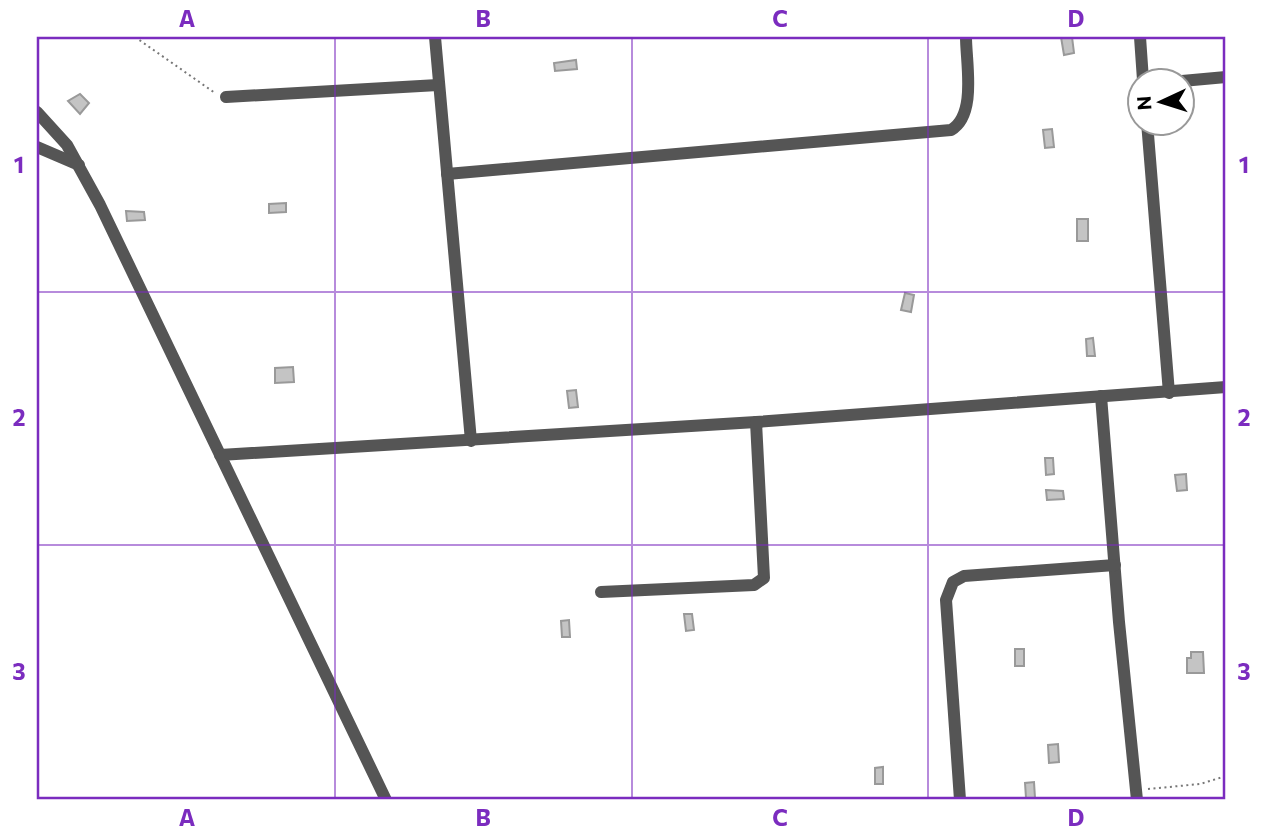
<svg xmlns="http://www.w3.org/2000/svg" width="1263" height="837" viewBox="0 0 1263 837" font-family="Commissioner,sans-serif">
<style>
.building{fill:#c4c4c4;stroke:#999;stroke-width:2}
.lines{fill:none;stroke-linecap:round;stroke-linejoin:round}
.path{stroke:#777;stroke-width:2;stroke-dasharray:2 3.5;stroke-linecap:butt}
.street{stroke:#555;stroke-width:12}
.grid{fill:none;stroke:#7b2cbf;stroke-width:2;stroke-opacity:0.55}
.neatline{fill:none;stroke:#7b2cbf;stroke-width:2.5}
.grid-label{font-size:23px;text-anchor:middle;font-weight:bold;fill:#7b2cbf}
</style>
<rect width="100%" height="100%" fill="#fff"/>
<!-- building -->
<g class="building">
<path d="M1061,37H1072L1074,53L1064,55Z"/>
<path d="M576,60L577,69L555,71L554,63Z"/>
<path d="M80,94L89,103L80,114L68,101Z"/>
<path d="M1052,129L1054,147L1045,148L1043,130Z"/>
<path d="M286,203V212L269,213V204Z"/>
<path d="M126,211L144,212L145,220L127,221Z"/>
<rect x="1077" y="219" width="11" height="22"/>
<path d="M905,293L914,295L911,312L901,310Z"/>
<path d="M1093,338L1095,356H1087L1086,339Z"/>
<path d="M293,367L294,382L275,383V368Z"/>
<path d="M576,390L578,407L569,408L567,391Z"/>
<path d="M1045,458H1053L1054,474L1046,475Z"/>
<path d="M1186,474L1187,490L1177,491L1175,475Z"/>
<path d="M1046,490L1063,491L1064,499L1047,500Z"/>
<path d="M684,614H692L694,630L686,631Z"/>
<path d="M569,620L570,637H562L561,621Z"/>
<rect x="1015" y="649" width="9" height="17"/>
<path d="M1191,652H1203L1204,673H1187V658H1191Z"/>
<path d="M1058,744L1059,762L1049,763L1048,745Z"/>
<path d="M883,767V784H875V768Z"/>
<path d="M1034,782L1035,798H1026L1025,783Z"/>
</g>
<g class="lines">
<!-- path -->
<g class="path">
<path d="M135,37L215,93"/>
<path d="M1148,789L1200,784L1226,776"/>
</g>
<!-- street -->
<g class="street">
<path d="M435,37L471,441"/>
<path d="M1140,37L1143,80"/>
<path d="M1182,81L1226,77"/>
<path d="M226,97L438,85"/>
<path d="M37,112L67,145L100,205L386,800"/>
<path d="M1147,122L1169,393"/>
<path d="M37,147L79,165"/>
<path d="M447,174L951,130C977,115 966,63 966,37"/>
<path d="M1101,396L1119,622L1137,800"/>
<path d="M220,455L756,422L1226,387"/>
<path d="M601,592L754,585L764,578L756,422"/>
<path d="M960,800L946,600L953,582L964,576L1115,565"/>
</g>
</g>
<!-- grid -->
<path class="grid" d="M335,37V800M632,37V800M928,37V800M37,292H1226M37,545H1226"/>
<!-- border -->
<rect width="1263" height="837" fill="none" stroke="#ffffff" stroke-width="77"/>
<!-- north arrow -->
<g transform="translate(1161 102) rotate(266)"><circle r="33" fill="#ffffff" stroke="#999999" stroke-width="2"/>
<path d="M0-5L12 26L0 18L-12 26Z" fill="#000000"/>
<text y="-10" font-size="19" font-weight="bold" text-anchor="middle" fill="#000000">N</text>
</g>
<rect x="38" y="38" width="1186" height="760" class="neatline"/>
<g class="grid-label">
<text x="187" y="27">A</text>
<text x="483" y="27">B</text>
<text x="780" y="27">C</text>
<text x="1076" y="27">D</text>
<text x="19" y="173">1</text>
<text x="1244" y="173">1</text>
<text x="19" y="426">2</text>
<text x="1244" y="426">2</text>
<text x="19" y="680">3</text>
<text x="1244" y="680">3</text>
<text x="187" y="826">A</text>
<text x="483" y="826">B</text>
<text x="780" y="826">C</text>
<text x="1076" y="826">D</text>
</g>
</svg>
